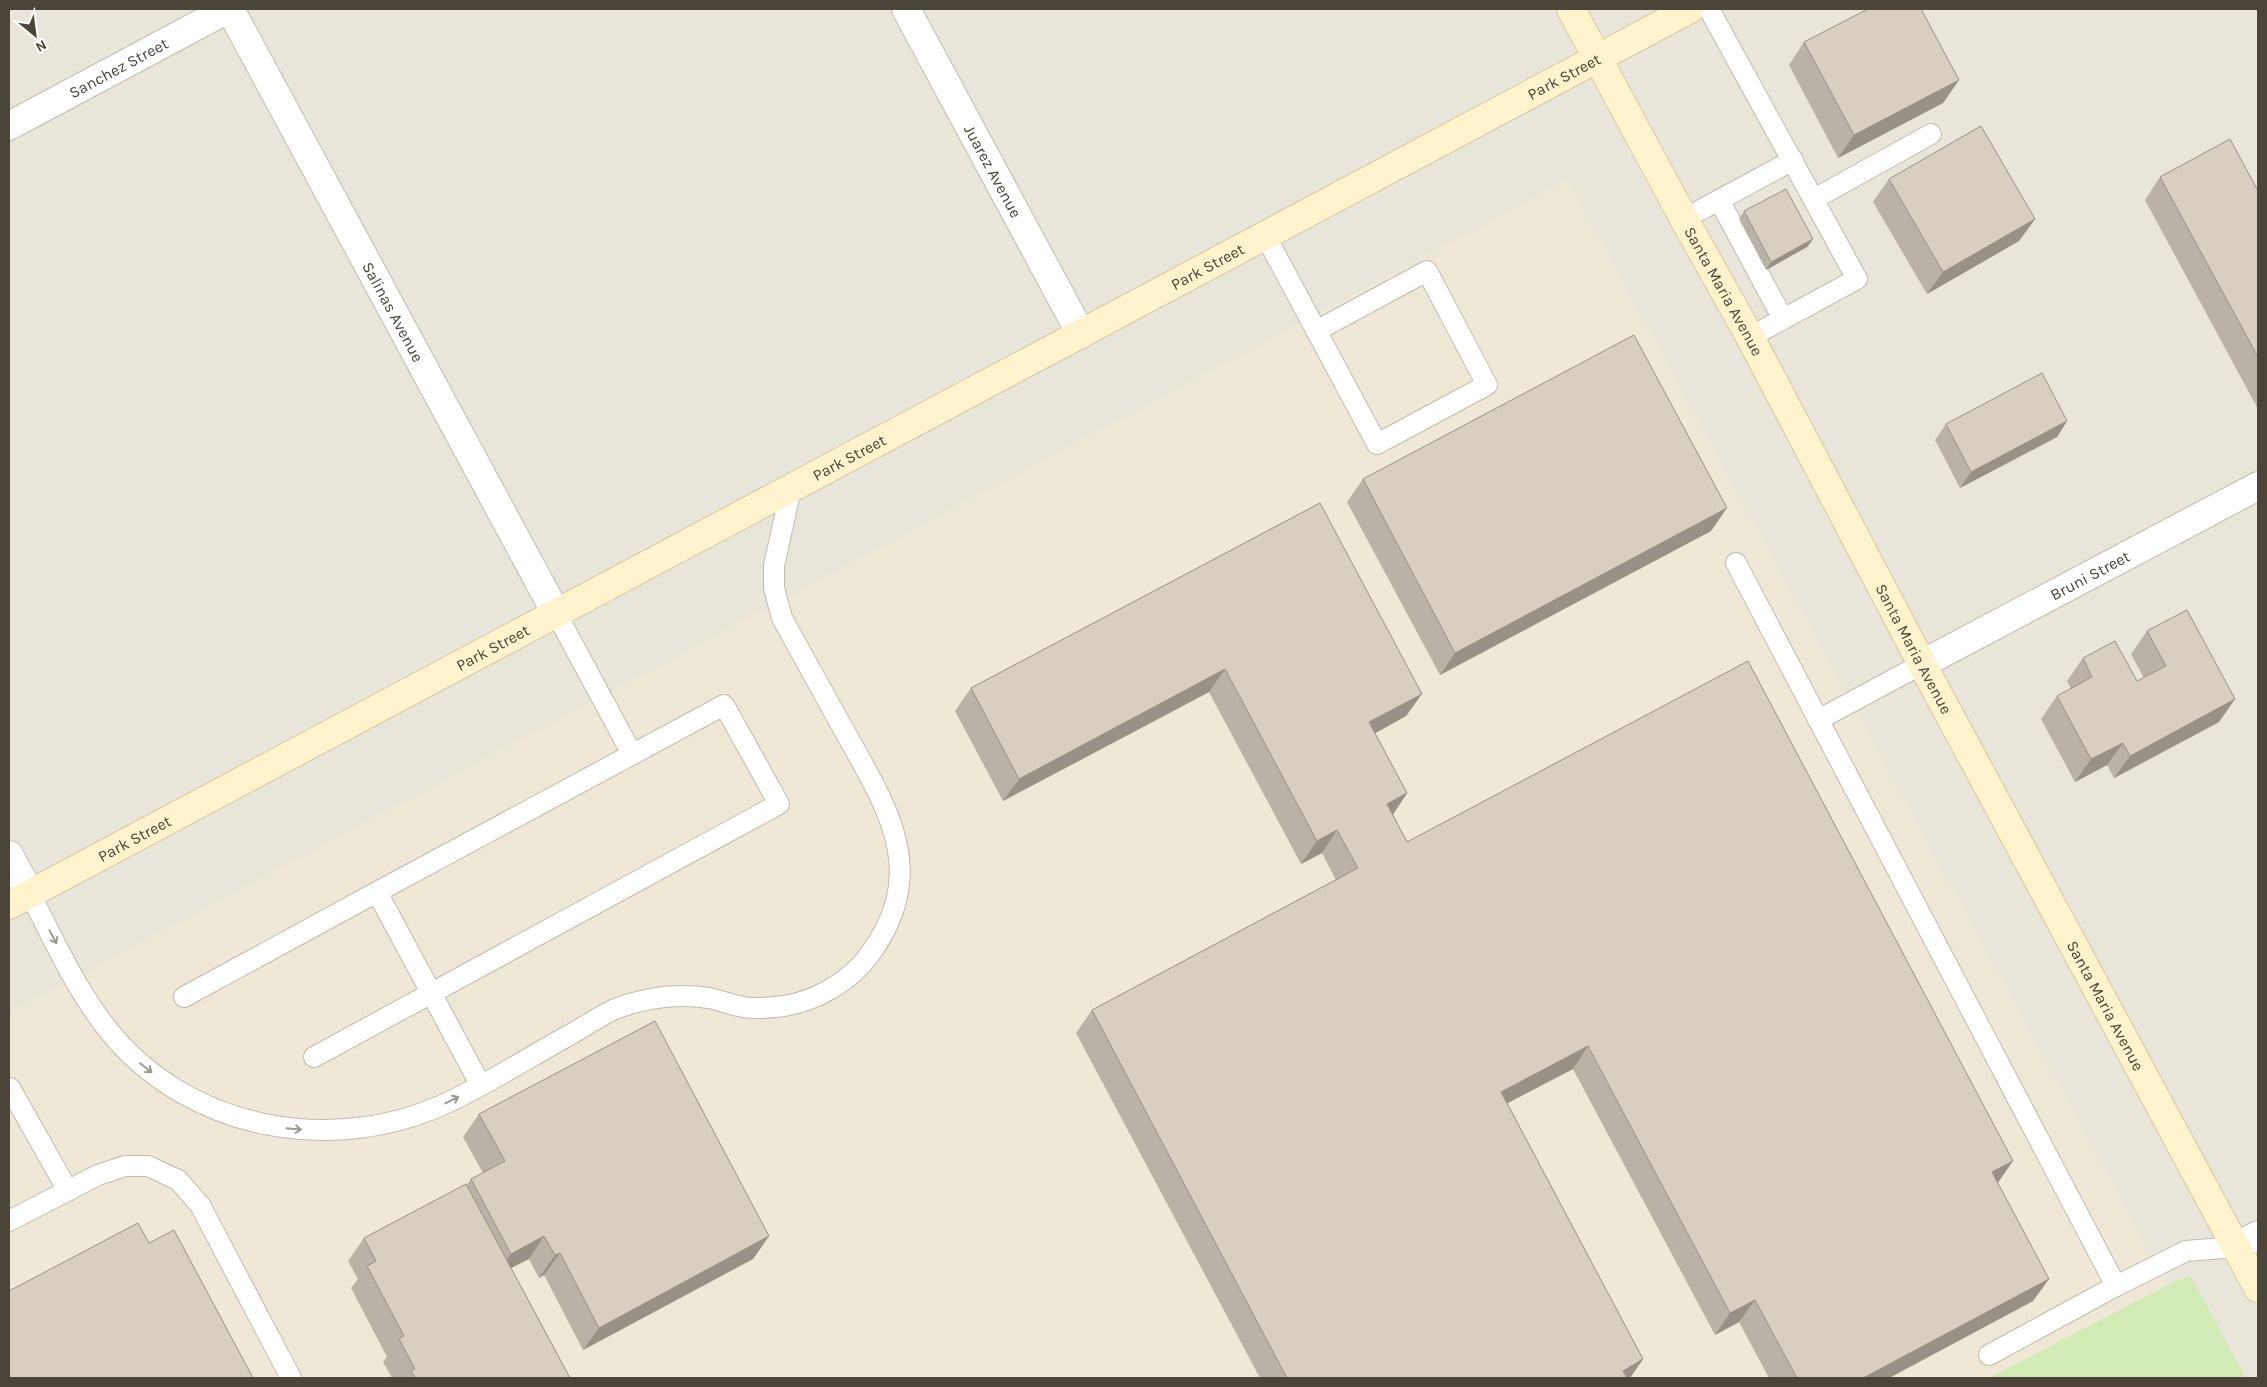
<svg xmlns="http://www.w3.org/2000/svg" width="2267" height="1387" viewBox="0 0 2267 1387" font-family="Karla,sans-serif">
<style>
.residential{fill:#eae5da}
.education{fill:#efe8d6}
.green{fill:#d2eab5}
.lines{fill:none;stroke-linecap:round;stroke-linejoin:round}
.service-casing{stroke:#c2bbae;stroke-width:22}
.minor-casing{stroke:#c2bbae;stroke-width:30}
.tertiary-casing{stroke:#c2bbae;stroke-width:30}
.secondary-casing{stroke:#d6c79b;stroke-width:30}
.service{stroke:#fff;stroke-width:20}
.minor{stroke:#fff;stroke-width:28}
.tertiary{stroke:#fff;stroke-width:28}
.secondary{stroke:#fff3cd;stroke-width:28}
.wall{fill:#bab2a6}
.shaded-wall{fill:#979187}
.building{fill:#d8cfc1;stroke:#979187}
.oneway{stroke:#9c9892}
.labels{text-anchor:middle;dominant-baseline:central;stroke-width:4.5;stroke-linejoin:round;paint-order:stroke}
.street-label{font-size:16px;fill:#4b4439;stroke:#fff}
</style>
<rect width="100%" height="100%" fill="#f6f3ec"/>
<!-- residential -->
<rect class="residential" x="9" y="9" width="2249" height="1369"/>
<!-- education -->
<path class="education" d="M1568,180L2168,1285L1989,1378H9V1013Z"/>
<!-- green -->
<path class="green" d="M2190,1275L2246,1378H1989L2168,1285Z"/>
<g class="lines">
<defs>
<g id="service">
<path d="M1709,9L1857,279L1750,337"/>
<path d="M1814,199L1931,134"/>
<path d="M1719,200L1783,319"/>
<path d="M1684,219L1793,160"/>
<path d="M1265,235L1377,444L1487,385L1427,271L1316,331"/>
<path d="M1736,563L2116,1286"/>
<path d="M556,613L632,754"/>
<path d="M1818,720L1922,664"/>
<path d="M30,894C54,940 76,990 109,1031C191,1132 337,1157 453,1100C494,1080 533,1055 573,1033C587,1025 600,1016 615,1009C646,997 676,993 709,998C720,1000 731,1005 743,1007C756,1009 770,1008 784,1006C816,1001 851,981 870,954C930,872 888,809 845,732C824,694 803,656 782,618L774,588V566L791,488"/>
<path d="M184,997L377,892"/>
<path d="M314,1057L779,804L724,705L377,892L480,1084"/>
<path d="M9,1089L10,1088L68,1191"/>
<path d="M9,1221L98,1175L125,1166H148L178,1180L200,1205L291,1378"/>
<path d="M1989,1355L2116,1286L2186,1251L2236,1247"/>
</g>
<g id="minor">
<path id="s1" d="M230,9L556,613"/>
<path id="s2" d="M906,9L1081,334"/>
<path id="s3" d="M1922,664L2258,486"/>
<path d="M9,855L30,894"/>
<path d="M2236,1247L2258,1235"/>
</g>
<g id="tertiary">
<path id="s4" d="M9,126L228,9"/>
</g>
<g id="secondary">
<path id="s5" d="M1571,9L1684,219L1750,337L1922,664L2258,1288"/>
<path id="s6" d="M9,905L1690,9"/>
</g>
</defs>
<!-- service casing -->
<use href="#service" class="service-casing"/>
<!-- minor casing -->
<use href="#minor" class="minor-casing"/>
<!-- tertiary casing -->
<use href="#tertiary" class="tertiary-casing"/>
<!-- secondary casing -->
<use href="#secondary" class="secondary-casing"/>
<!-- service -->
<use href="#service" class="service"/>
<!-- minor -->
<use href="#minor" class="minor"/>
<!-- tertiary -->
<use href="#tertiary" class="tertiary"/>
<!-- secondary -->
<use href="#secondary" class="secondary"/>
</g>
<!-- wall -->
<g class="wall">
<path d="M1804,42L1959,80L1943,103L1838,158L1789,65Z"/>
<path d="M2160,177L2258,191V409L2145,200Z"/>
<path d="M1889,179L2035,219L2019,241L1927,294L1873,202Z"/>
<path d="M1744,211L1813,239L1807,247L1766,270L1739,219Z"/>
<path d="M2067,421L2057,437L1960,488L1935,440L1946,424Z"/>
<path d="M1363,479L1711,531L1440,675L1347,502Z"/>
<path d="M1320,503L1406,716L1375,733L1407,793L1393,814L1407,842L2013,1161L1998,1183L2033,1301L1889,1378H1769L1739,1322L1715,1335L1573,1069L1507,1103L1643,1359L1630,1378H1260L1076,1033L1092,1010L1336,880L1322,853L1301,864L1209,692L1003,801L955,711L971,688Z"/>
<path d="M2147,631L2219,722L2114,778L2107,765L2075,782L2041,719L2057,696L2071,689L2067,681L2083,658L2137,681L2144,678L2131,654Z"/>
<path d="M479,1114L769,1236L753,1259L583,1350L544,1275L539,1278L529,1259L511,1268L570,1378H392L383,1362L387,1357L351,1288L358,1279L348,1261L364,1238L467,1185L471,1179L483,1173L463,1137Z"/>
</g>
<!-- shaded-wall -->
<g class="shaded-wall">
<path d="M1959,80L1943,103L1838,158L1854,135Z"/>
<path d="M2035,219L2019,241L1927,294L1943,272Z"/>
<path d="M1813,239L1807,247L1766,270L1771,262Z"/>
<path d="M2067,421L2057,437L1960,488L1971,472Z"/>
<path d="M1727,508L1711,531L1440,675L1455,653Z"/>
<path d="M1225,669L1209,692L1003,801L1019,779Z"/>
<path d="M1422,694L1406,716L1354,745L1369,722Z"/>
<path d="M2235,699L2219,722L2114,778L2130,756Z"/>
<path d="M2123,743L2107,765L2075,782L2091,759Z"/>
<path d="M1407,793L1392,816L1387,804Z"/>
<path d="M1337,830L1322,853L1301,864L1317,841Z"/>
<path d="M1588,1046L1573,1069L1485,1115L1501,1092Z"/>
<path d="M2013,1161L1997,1183L1992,1172Z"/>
<path d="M544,1236L529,1259L495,1276L511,1254Z"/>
<path d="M769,1236L753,1259L583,1350L599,1328Z"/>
<path d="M560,1253L544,1275L539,1278L555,1255Z"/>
<path d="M2049,1279L2033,1301L1889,1378H1863Z"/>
<path d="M1755,1300L1739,1322L1715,1335L1730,1313Z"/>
<path d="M1643,1359L1630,1378H1618L1623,1371Z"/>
</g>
<!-- building -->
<g class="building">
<path d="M1868,9H1921L1959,80L1854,135L1804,42Z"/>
<path d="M1981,126L2035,219L1943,272L1889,179Z"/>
<path d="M2230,139L2258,191V357L2160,177Z"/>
<path d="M1786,189L1813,239L1771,262L1744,211Z"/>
<path d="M1634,335L1727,508L1455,653L1363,479Z"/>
<path d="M2042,373L2067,421L1971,472L1946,424Z"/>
<path d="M1320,503L1422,694L1369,722L1407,793L1387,804L1407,842L1748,661L2013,1161L1992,1172L2049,1279L1863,1378H1797L1755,1300L1730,1313L1588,1046L1501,1092L1643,1359L1623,1371L1627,1378H1287L1092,1010L1358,868L1337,830L1317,841L1225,669L1019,779L971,688Z"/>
<path d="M2187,610L2235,699L2130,756L2123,743L2091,759L2057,696L2092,677L2083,658L2115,641L2137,681L2166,666L2147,631Z"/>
<path d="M655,1021L769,1236L599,1328L560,1253L555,1255L544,1236L511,1254L471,1179L505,1161L479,1114Z"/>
<path d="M466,1184L570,1378H415L411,1371L415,1369L399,1339L404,1336L367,1266L376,1261L364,1238Z"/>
<path d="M138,1223L149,1243L174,1230L253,1378H9V1291Z"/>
</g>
<!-- one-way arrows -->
<defs><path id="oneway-shaft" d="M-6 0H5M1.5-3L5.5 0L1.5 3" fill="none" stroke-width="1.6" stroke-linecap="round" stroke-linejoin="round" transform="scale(1.25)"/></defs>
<g class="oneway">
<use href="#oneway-shaft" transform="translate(53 937) rotate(62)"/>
<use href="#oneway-shaft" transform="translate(146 1068) rotate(39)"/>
<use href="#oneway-shaft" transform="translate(452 1100) rotate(-26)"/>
<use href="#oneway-shaft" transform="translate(294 1129) rotate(5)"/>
</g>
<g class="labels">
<!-- street labels -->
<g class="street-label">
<text stroke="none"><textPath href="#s4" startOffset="124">Sanchez Street</textPath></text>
<text stroke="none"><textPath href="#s6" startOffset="1762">Park Street</textPath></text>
<text stroke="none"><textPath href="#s2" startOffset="184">Juarez Avenue</textPath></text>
<text stroke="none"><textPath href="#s6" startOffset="1358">Park Street</textPath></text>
<text stroke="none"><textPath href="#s5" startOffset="321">Santa Maria Avenue</textPath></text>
<text stroke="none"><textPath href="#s1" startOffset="344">Salinas Avenue</textPath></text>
<text stroke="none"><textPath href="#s6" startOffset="952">Park Street</textPath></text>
<text stroke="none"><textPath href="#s3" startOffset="190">Bruni Street</textPath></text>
<text stroke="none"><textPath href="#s6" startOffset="548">Park Street</textPath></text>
<text stroke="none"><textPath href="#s5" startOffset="726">Santa Maria Avenue</textPath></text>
<text stroke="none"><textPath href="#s6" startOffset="142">Park Street</textPath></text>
<text stroke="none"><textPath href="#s5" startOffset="1131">Santa Maria Avenue</textPath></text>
</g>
</g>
<!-- border -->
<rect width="2267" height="1387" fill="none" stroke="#4b4439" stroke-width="20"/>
<!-- north arrow -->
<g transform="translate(35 35) rotate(151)" stroke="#ffffff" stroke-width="4" paint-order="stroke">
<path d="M0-4L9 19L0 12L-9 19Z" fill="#4b4439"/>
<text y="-8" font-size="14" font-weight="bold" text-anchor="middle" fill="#4b4439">N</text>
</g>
</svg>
